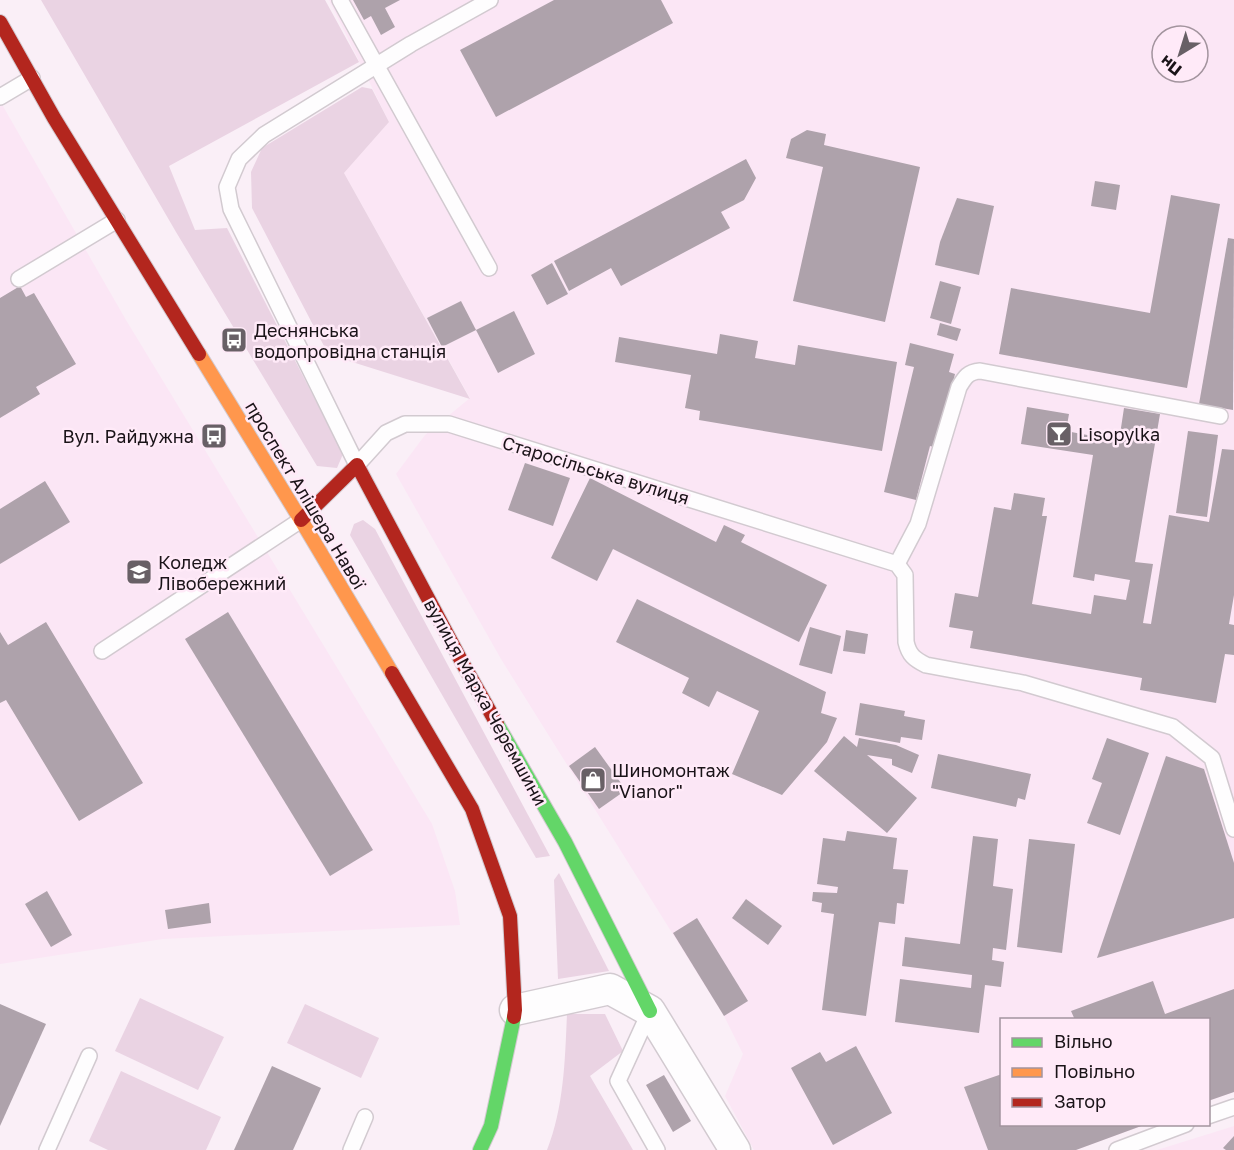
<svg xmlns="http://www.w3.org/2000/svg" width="1234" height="1150" viewBox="0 0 1234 1150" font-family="'Golos Text',sans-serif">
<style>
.built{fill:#fbe6f5;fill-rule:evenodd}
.green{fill:#ead3e3}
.building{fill:#aea2ab}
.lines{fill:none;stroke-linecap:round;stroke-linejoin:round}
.lane-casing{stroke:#d2cad0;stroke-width:18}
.street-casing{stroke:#d2cad0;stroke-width:33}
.fast-casing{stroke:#d2cad0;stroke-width:16}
.slow-casing{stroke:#d2cad0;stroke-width:16}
.jam-casing{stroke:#d2cad0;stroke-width:16}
.lane{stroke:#fefdfe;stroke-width:15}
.street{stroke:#fefdfe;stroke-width:30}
.fast{stroke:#63d668;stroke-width:14}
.slow{stroke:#ff974d;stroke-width:14}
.jam{stroke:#b3261e;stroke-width:14}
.labels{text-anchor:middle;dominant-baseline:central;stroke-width:5;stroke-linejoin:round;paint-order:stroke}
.poi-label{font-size:18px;fill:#1a1318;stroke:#ffeaf8;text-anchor:start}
.street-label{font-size:18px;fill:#1a1318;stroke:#ffeaf8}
</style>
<rect width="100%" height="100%" fill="#faeff7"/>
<!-- built -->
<g class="built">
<path d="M329,0H1234V1092L1209,1101L1208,1020H1002V1124L1145,1125L1076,1150H754L725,1096L743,1054L724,1016L501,659L396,474L425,435L470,398L344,173L389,122ZM1162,36H1198V72H1162Z"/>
<path d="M0,101L126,320L432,824L455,891L460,925L163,939L0,964Z"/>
<path d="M1234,1126V1150H1157Z"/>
</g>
<!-- green -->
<g class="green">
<path d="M41,0H325L359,62L169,166L195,230L227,228L343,454L337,468L317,466L176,232Z"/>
<path d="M362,87L372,89L389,122L344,173L470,399L349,361L324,346L252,208L251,172L262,148Z"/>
<path d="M363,520L375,529L550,856L536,858L350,535L354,524Z"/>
<path d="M559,873L609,971L558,979L554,880Z"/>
<path d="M140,998L224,1037L198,1090L115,1051Z"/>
<path d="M305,1004L379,1038L361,1078L287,1043Z"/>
<path d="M567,1014H605L623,1051L590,1076L633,1150H547C564,1107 565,1060 567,1014Z"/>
<path d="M121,1071L221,1117L206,1150H108L89,1141Z"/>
</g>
<!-- building -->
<g class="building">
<path d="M353,0H400L385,8L395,27L381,35L371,16L364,20Z"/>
<path d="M554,0H661L673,23L496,117L460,50Z"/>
<path d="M807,130L826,134L824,145L920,167L885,322L793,301L823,167L786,158L791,139Z"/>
<path d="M746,159L756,178L744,200L721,212L730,228L621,286L611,268L569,291L554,261Z"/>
<path d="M1095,181L1120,185L1116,210L1091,206Z"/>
<path d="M1171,195L1220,204L1187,388L999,354L1011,288L1150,313Z"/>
<path d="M957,198L994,206L979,275L935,265L940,242Z"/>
<path d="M1228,238L1234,239L1233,410L1199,404Z"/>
<path d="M552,263L568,294L547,305L531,275Z"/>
<path d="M940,281L961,287L951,324L930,318Z"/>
<path d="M20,286L26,297L34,293L76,364L36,387L40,394L0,418V298Z"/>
<path d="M461,301L476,330L442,347L427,318Z"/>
<path d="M514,311L535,354L498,373L476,330Z"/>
<path d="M940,323L961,329L957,341L937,335Z"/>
<path d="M720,334L758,341L755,358L795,365L798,345L897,362L882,451L699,420L700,411L685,408L691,375L615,362L619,337L717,354Z"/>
<path d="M910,343L954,354L949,372L955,374L937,448L930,446L916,500L884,492L914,367L905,365Z"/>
<path d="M1027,407L1069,414L1066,431L1119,441L1124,408L1160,414L1135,562L1153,564L1143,623L1151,624L1169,515L1209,522L1222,449L1234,450V595L1229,624L1234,625V655L1225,654L1216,703L1140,690L1142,678L970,648L973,631L949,627L955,593L978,597L994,507L1011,510L1014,493L1045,498L1042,516H1047L1032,604L1091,614L1094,595L1126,600L1130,580L1095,574L1094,581L1073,577L1093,455L1021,444Z"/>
<path d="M1188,431L1218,435L1207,517L1176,513Z"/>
<path d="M525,463L570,478L553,526L508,510Z"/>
<path d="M590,478L716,542L724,525L745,535L741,542L827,585L799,642L613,549L597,581L551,558Z"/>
<path d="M45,481L70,522L0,564V509Z"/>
<path d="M637,599L826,692L821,713L837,718L827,742L782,795L732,774L759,711L717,691L709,707L682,693L689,678L616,642Z"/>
<path d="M228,612L373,850L330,876L185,639Z"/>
<path d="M46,622L143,783L79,821L6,700L0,703V632L8,645Z"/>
<path d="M810,627L841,636L832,674L799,665Z"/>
<path d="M846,630L868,634L865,654L843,651Z"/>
<path d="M860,703L905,711L904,716L925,720L922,740L901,737L900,743L855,735Z"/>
<path d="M844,736L857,747L859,738L896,745L919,755L912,773L892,765V759L867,755L917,798L887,833L814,771Z"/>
<path d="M1107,738L1149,753L1120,835L1087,823L1102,783L1092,779Z"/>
<path d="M595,747L626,790L599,809L569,766Z"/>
<path d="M938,754L1031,774L1025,800L1018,798L1016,807L931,788Z"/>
<path d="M1166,756L1204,769L1234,863V918L1097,958Z"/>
<path d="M847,831L897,838L893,869L908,870L904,904L897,903L895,924L879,922L866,1016L822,1010L834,914L821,912L822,903L812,901L813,892L837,893L838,887L817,884L823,838L845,841Z"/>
<path d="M973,836L998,839L993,886L1013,889L1006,950L993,948L992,960L1004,962L1001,987L985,985L979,1033L895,1022L900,979L971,988L972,975L902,966L905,937L960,944Z"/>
<path d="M1029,839L1075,844L1062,953L1017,947Z"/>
<path d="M47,891L72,935L51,947L25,904Z"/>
<path d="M746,899L782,926L768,945L732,918Z"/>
<path d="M209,903L211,923L168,929L165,910Z"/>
<path d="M697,918L748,1001L724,1016L673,933Z"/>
<path d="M1153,981L1165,1014L1234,989V1092L1208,1101V1020H1075L1071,1011Z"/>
<path d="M0,1004L46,1024L0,1126Z"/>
<path d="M856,1046L892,1113L833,1145L791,1068L820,1052L826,1062Z"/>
<path d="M272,1066L321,1088L293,1150H234Z"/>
<path d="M1002,1074V1124L1144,1125L1076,1150H988L964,1087Z"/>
<path d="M664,1075L691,1121L673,1132L646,1085Z"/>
<path d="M1234,1136V1150H1226L1223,1148Z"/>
</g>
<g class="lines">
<defs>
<g id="lane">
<path d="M340,0L489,268"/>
<path d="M490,0L411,44L264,135L239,159L227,187L231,209L357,465L386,433L405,424H449L897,564L905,575L906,642C909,655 914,659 926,665L1023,683L1173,727L1212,758L1234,829"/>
<path d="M0,97L32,78"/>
<path d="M19,279L117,220"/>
<path d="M897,564L918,524L959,387C965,377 968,372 980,371L1220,416"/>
<path d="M102,651L301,520"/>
<path d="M650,1011L618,1081L657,1150"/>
<path d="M1208,1116L1234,1107"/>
<path d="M47,1150L89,1056"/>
<path d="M351,1150L365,1117"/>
<path d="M1117,1150L1186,1124"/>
</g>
<path id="street" d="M515,1010L610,989L650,1011L735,1150"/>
<g id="fast">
<path d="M497,724L565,842L650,1011"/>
<path d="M480,1150L491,1126L514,1017"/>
</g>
<path id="slow" d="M199,354L307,530L392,673"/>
<g id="jam">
<path d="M0,22L54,118L199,354"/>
<path d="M301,520L357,465L463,664L497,724"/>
<path d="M392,673L472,809L510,916L515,1010L514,1017"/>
</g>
</defs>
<!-- lane casing -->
<use href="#lane" class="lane-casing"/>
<!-- street casing -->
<use href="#street" class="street-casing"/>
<!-- fast casing -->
<use href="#fast" class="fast-casing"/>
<!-- slow casing -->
<use href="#slow" class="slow-casing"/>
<!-- jam casing -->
<use href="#jam" class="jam-casing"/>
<!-- lane -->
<use href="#lane" class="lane"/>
<!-- street -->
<use href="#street" class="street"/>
<!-- fast -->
<use href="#fast" class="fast"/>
<!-- slow -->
<use href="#slow" class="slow"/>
<!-- jam -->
<use href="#jam" class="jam"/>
</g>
<!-- icons -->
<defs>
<symbol id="bus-square" viewBox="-11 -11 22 22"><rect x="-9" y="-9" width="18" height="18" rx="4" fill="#686066" stroke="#ffeaf8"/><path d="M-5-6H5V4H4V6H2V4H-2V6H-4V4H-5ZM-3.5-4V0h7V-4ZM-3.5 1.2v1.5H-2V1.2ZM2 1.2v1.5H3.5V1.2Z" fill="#fff"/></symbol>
<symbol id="bar-square" viewBox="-11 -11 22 22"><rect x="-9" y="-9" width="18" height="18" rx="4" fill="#686066" stroke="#ffeaf8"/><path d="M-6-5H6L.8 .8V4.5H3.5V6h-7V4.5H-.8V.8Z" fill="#fff"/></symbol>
<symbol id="university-square" viewBox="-11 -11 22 22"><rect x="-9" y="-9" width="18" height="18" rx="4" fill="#686066" stroke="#ffeaf8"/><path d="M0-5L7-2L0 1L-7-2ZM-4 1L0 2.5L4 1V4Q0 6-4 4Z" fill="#fff"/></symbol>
<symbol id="shop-square" viewBox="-11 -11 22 22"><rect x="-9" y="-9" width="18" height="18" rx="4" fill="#686066" stroke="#ffeaf8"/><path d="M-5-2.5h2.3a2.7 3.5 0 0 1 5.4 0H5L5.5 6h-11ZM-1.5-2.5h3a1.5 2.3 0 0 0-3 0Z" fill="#fff"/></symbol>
</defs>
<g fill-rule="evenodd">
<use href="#bus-square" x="219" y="325" width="30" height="30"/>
<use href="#bar-square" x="1044" y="419" width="30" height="30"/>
<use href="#bus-square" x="199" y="421" width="30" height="30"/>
<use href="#university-square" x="124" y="557" width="30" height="30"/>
<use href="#shop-square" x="578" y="765" width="30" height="30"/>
</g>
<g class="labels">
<!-- poi labels -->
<g class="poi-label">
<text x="254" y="330">Деснянська<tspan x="254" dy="21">водопровідна станція</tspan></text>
<text x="1078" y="434">Lisopylka</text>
<text x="194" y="436" text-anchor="end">Вул. Райдужна</text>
<text x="158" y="562">Коледж<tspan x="158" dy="21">Лівобережний</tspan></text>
<text x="612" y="770">Шиномонтаж<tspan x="612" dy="21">"Vianor"</tspan></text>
</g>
<!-- street labels -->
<g class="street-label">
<text transform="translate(596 470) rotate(17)">Старосільська вулиця</text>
<text transform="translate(306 495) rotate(59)">проспект Алішера Навої</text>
<text transform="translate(486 702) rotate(61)">вулиця Марка Черемшини</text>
</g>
</g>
<!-- legend -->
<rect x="1000" y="1018" width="210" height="108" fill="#ffeaf8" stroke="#a3949e" stroke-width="1.5"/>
<rect x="1012" y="1038" width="30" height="9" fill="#63d668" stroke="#a3949e" stroke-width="1.5"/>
<text x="1054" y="1048" font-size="18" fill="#1a1318">Вільно</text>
<rect x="1012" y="1068" width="30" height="9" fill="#ff974d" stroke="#a3949e" stroke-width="1.5"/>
<text x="1054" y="1078" font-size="18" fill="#1a1318">Повільно</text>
<rect x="1012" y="1098" width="30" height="9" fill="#b3261e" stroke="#a3949e" stroke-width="1.5"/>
<text x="1054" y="1108" font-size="18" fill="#1a1318">Затор</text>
<!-- north arrow -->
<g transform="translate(1180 54) rotate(218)"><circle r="28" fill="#ffeaf8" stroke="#a3949e" stroke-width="1.5"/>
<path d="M0-4.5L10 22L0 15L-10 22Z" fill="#686066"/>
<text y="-9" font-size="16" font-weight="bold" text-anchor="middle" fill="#1a1318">Пн</text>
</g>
</svg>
